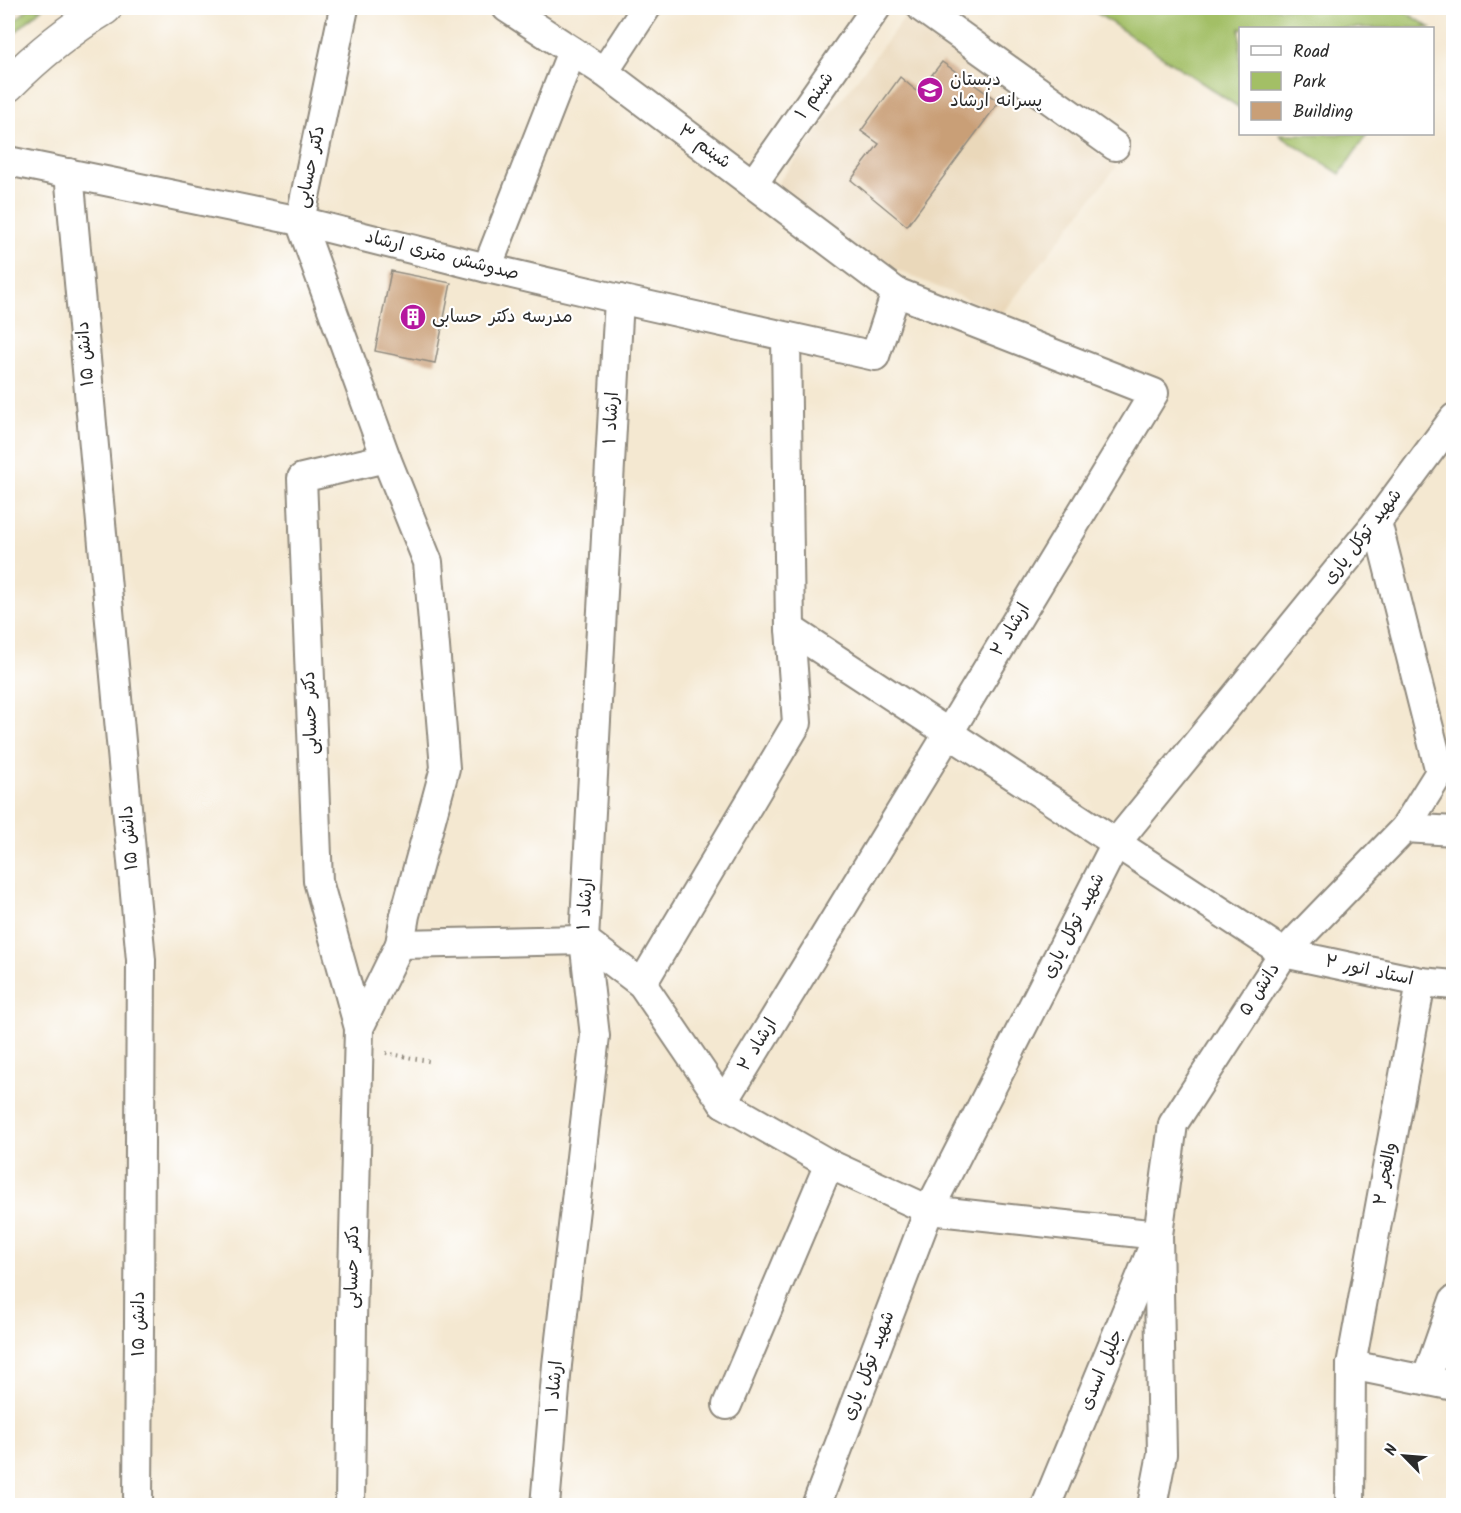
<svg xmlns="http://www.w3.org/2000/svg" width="1461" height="1513" viewBox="0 0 1461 1513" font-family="Kalam,'Playpen Sans Arabic',sans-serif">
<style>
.built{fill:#ead8ba}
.green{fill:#a3bf66;stroke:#677548;stroke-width:1.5}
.building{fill:#c99f77}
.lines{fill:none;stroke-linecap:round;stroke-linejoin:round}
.minor-casing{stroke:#908a7e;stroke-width:32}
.tertiary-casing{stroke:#908a7e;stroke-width:36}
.path{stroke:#908a7e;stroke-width:4;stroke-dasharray:1.5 4.5;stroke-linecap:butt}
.minor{stroke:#fff;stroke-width:28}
.tertiary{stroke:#fff;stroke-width:33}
.labels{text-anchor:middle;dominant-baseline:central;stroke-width:4.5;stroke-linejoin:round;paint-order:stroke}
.poi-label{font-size:18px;fill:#2b2b2b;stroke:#fff;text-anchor:start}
.street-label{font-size:18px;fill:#2b2b2b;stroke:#fff}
</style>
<rect width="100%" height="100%" fill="#fff"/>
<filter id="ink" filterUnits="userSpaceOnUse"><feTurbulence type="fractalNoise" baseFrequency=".0167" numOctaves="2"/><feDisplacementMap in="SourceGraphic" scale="12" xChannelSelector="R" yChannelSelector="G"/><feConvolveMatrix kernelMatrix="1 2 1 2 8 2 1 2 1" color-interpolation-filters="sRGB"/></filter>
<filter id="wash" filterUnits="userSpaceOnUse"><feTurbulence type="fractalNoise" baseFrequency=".008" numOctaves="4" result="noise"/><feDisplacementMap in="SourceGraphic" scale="24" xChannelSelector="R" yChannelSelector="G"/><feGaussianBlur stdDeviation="1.35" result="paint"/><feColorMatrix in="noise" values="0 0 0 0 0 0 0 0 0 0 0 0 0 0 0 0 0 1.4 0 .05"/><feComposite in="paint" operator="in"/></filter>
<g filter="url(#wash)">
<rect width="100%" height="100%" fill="#f4e8d1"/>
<!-- built -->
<path class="built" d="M907,14L1116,167L1002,314L866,257L777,184Z"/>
<!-- green -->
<g class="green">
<path d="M29,8H42L8,39V27Z"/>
<path d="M1089,8H1399L1431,28H1240V108Z"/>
<path d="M1279,134H1367L1340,174Z"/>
</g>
<g id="blocks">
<!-- building -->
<g class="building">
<path d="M942,62L999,102L907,226L851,180L879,144L861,131L900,77L918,92Z"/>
<path d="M391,271L451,283L435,363L375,351Z"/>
</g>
</g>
</g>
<g filter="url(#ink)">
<use href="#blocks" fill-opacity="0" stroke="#908a7e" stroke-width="1.5"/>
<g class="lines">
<defs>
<g id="minor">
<path d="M344,8L300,221L386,458L428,562L445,768L405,915L400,944L359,1028L352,1320L350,1506"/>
<path d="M507,8L604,72L896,292L1154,393L948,734L723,1103"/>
<path d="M922,8L1115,146"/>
<path d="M604,72L646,8"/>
<path d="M8,161L300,221L487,268L619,299L875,356L896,292"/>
<path d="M69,173L141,960L138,1506"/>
<path d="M753,184L876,8"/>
<path d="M487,268L572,51"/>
<path d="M790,629L1284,953L1421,982L1454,985"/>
<path d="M1405,828L1454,831"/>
<path d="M400,944L584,940L642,984L723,1103L829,1164L929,1210L1158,1235L1046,1506"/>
<path d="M642,984L797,723L790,629L786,337"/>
<path d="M359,1028L318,881L302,478L386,458"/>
<path d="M1351,1365L1454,1386"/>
<path d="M1426,1380L1454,1300"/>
<path d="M727,1405L829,1164"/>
<path d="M545,1506L557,1365L595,1036L584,940L619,299"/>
<path d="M816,1506L929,1210L1116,843L1377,522L1454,418"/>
<path d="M1152,1506L1162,1454L1158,1235L1173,1124L1284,953L1405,828L1440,772L1377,522"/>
<path d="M1350,1506L1351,1365L1421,982"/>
</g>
<path id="tertiary" d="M8,85C37,56 70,29 105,8"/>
</defs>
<!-- minor casing -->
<use href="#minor" class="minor-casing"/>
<!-- tertiary casing -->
<use href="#tertiary" class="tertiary-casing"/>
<!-- path -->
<path class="path" d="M386,1053L433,1062"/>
<!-- minor -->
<use href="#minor" class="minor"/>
<!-- tertiary -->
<use href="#tertiary" class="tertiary"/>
</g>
</g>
<!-- icons -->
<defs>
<symbol id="school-disc" viewBox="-11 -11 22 22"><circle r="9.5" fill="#b5179e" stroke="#fff"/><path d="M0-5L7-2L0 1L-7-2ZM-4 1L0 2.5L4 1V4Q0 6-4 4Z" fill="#fff"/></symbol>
<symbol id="building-disc" viewBox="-11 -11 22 22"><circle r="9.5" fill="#b5179e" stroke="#fff"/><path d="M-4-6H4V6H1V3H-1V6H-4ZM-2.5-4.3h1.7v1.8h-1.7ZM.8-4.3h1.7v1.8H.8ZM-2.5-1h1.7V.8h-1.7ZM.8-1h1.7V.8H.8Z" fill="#fff"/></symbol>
</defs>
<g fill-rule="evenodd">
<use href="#school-disc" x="915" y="75" width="30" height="30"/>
<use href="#building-disc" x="398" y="302" width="30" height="30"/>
</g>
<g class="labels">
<!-- poi labels -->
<g class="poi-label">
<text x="950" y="80">دبستان<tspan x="950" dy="21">پسرانه ارشاد</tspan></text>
<text x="432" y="317">مدرسه دکتر حسابی</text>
</g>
<!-- street labels -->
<g class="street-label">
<text transform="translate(815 96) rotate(-55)">شبنم ۱</text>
<text transform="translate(704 147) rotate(37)">شبنم ۳</text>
<text transform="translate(311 167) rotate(-78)">دکتر حسابی</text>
<text transform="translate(442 256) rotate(14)">صدوشش متری ارشاد</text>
<text transform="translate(86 354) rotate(-95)">دانش ۱۵</text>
<text transform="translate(612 418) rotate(-87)">ارشاد ۱</text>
<text transform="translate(1363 537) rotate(-52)">شهید توکل یاری</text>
<text transform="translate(1011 630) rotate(-59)">ارشاد ۲</text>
<text transform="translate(311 713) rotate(-92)">دکتر حسابی</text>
<text transform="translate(130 838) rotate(-95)">دانش ۱۵</text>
<text transform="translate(586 904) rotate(-87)">ارشاد ۱</text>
<text transform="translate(1074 926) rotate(-63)">شهید توکل یاری</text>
<text transform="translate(1369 971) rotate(12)">استاد انور ۲</text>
<text transform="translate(1260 990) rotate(-57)">دانش ۵</text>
<text transform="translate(758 1045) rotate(-59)">ارشاد ۲</text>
<text transform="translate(1386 1174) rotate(-80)">والفجر ۲</text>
<text transform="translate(353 1267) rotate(-89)">دکتر حسابی</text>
<text transform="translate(139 1324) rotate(-90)">دانش ۱۵</text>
<text transform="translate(869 1366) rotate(-69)">شهید توکل یاری</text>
<text transform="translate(1102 1370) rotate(-67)">جلیل اسدی</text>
<text transform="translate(555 1387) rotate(-85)">ارشاد ۱</text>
</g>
</g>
<!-- margin -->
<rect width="1461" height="1513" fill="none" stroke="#fff" stroke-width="30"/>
<!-- legend -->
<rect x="1239" y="27" width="195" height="108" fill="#ffffff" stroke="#aaaaaa" stroke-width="1.5"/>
<rect x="1251" y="46" width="30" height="9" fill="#ffffff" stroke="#aaaaaa" stroke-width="1.5"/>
<text x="1293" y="57" font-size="18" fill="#2b2b2b">Road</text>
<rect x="1251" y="72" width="30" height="18" fill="#a3bf66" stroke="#aaaaaa" stroke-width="1.5"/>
<text x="1293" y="87" font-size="18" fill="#2b2b2b">Park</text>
<rect x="1251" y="102" width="30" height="18" fill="#c99f77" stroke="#aaaaaa" stroke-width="1.5"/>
<text x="1293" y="117" font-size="18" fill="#2b2b2b">Building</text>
<!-- north arrow -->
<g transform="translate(1404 1456) rotate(295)" stroke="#ffffff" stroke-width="4.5" paint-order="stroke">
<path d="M0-4.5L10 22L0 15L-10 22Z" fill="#2b2b2b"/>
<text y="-9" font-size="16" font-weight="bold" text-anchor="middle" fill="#2b2b2b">N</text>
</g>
</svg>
